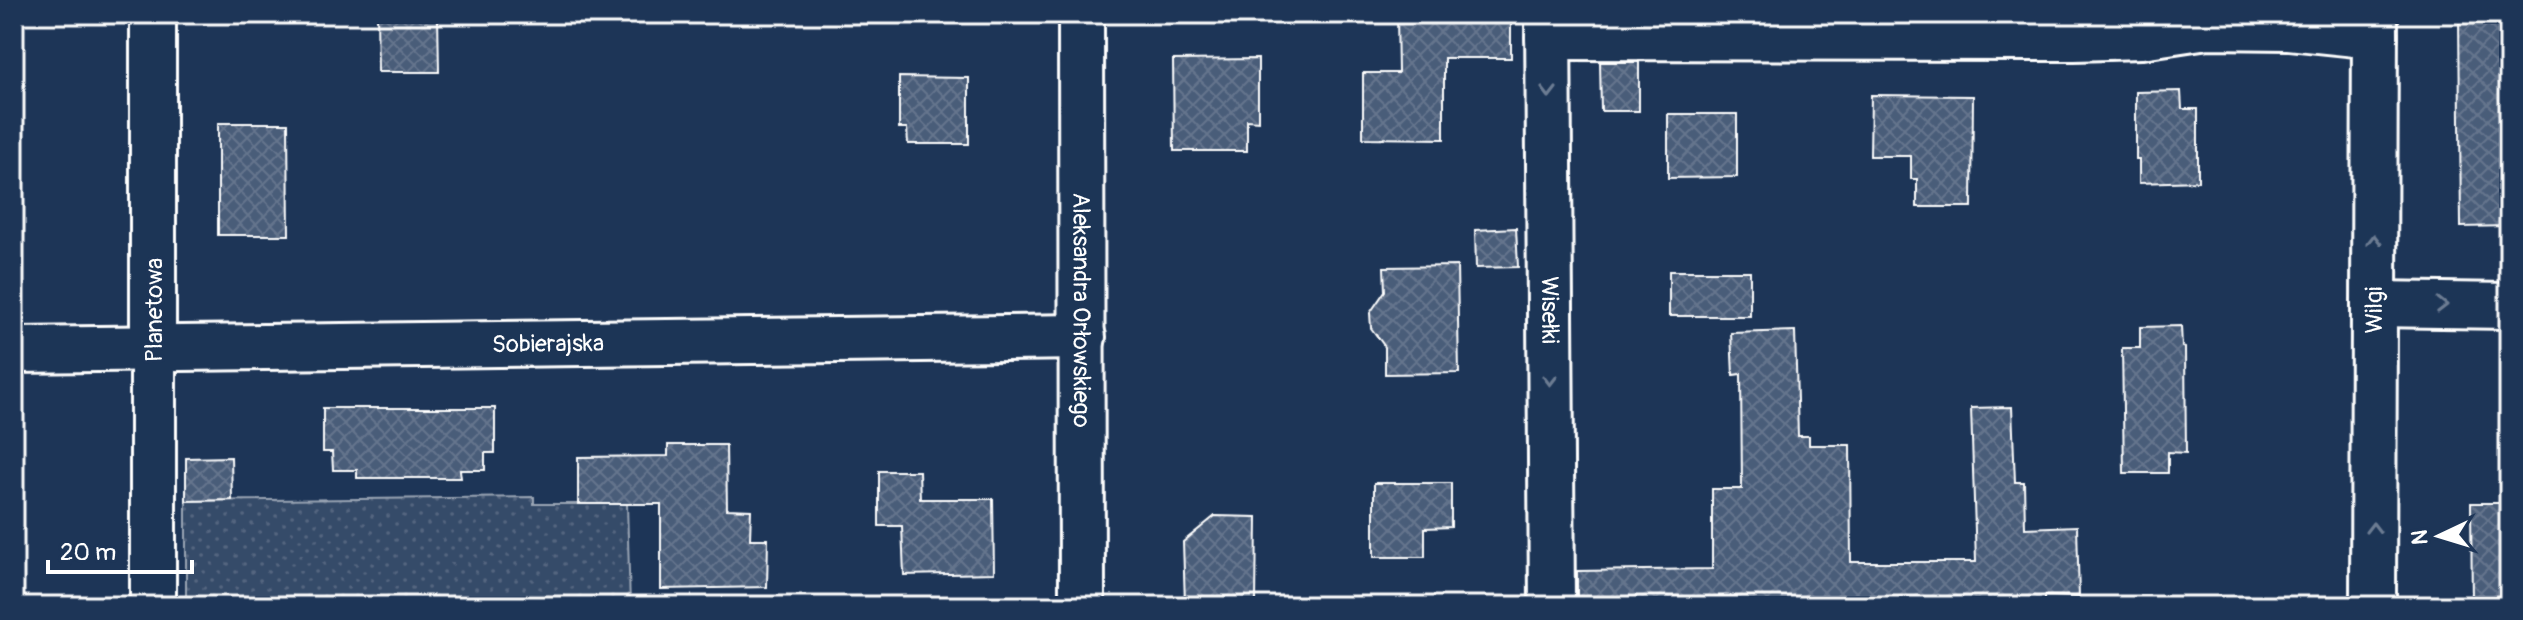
<svg xmlns="http://www.w3.org/2000/svg" width="2523" height="620" viewBox="0 0 2523 620" font-family="Pangolin,sans-serif">
<style>
.grass{fill:url(#grass-dots);stroke:#9aa5b4;stroke-width:2}
.building{fill:url(#building-cross-hatch);stroke:#fff;stroke-width:2}
.lines{fill:none;stroke-linecap:round;stroke-linejoin:round}
.minor-casing{stroke:#fff;stroke-width:50}
.minor{stroke:#1d3557;stroke-width:44}
.oneway{stroke:#6c7c92}
.labels{text-anchor:middle;dominant-baseline:central;stroke-width:6;stroke-linejoin:round;paint-order:stroke}
.street-label{font-size:24px;fill:#fff;stroke:#1d3557}
</style>
<defs>
<pattern id="grass-dots" width="8" height="8" patternUnits="userSpaceOnUse" patternTransform="scale(2)"><rect width="8" height="8" fill="#364b69"/><path d="M2 2h.1M6 6h.1" fill="none" stroke="#546680" stroke-width="1.8" stroke-linecap="round"/></pattern>
<pattern id="building-cross-hatch" width="8" height="8" patternUnits="userSpaceOnUse" patternTransform="scale(2)"><rect width="8" height="8" fill="#4a5d79"/><path d="M0 0l8 8M0 8l8-8" fill="none" stroke="#65758d"/></pattern>
</defs>
<rect width="100%" height="100%" fill="#1d3557"/>
<filter id="ink" filterUnits="userSpaceOnUse"><feTurbulence type="fractalNoise" baseFrequency=".0125" numOctaves="2"/><feDisplacementMap in="SourceGraphic" scale="16" xChannelSelector="R" yChannelSelector="G"/><feConvolveMatrix kernelMatrix="1 2 1 2 8 2 1 2 1" color-interpolation-filters="sRGB"/></filter>
<g filter="url(#ink)">
<!-- grass -->
<path class="grass" d="M534,497V504H627L630,606H186V501Z"/>
<!-- building -->
<g class="building">
<path d="M377,14H438L439,72H378Z"/>
<path d="M1511,14V58H1444V139L1363,138V73H1398L1397,15Z"/>
<path d="M2459,17H2509V226L2461,227Z"/>
<path d="M1258,59V121L1247,120V151H1174L1173,60Z"/>
<path d="M1600,62H1639V111H1601Z"/>
<path d="M899,77L969,78V144H908L907,128H899Z"/>
<path d="M2181,91L2182,109H2198V181L2139,183V160H2136V92Z"/>
<path d="M1871,95L1973,96L1972,207H1917V179H1911V156H1870Z"/>
<path d="M1668,114H1737V177L1668,178Z"/>
<path d="M218,123H288L289,235H218Z"/>
<path d="M1516,228L1518,267L1476,268L1475,230Z"/>
<path d="M1457,266L1459,373L1385,374V347L1371,328L1370,313L1385,291L1384,267Z"/>
<rect x="1669" y="271" width="81" height="45"/>
<path d="M2181,326L2182,347L2185,348L2186,453L2168,452V473H2124L2122,348H2140V327Z"/>
<path d="M1795,331L1798,436H1809V445H1850L1851,562H1976L1971,408L2012,407L2015,482H2024L2025,528L2077,526L2079,597L2045,596V606H1577V571L1712,569V489H1742L1741,374L1733,375L1731,333Z"/>
<path d="M323,408H495V453H485V470H460L461,478H357V470H333L332,452H323Z"/>
<path d="M668,445H726L727,509L751,510L750,539H768L767,587L661,589V504H578V457L668,456Z"/>
<path d="M231,457L232,500L186,501V458Z"/>
<path d="M879,471H919L920,499H993L994,573L904,575L902,526H879Z"/>
<path d="M1374,483H1451V527L1425,528V557H1374Z"/>
<path d="M2471,503H2509V606H2472Z"/>
<path d="M1215,516L1257,517L1256,603H1252V606H1191V603H1185L1183,542Z"/>
</g>
<g class="lines">
<defs>
<g id="minor">
<path d="M153,14V606"/>
<path id="s1" d="M1081,14L1082,606"/>
<path id="s2" d="M1548,14L1552,606"/>
<path d="M1548,37L2074,38L2141,36L2207,26L2289,27L2375,36"/>
<path d="M2374,304L2509,306"/>
<path id="s3" d="M14,350L1083,337"/>
<path id="s4" d="M2373,606L2375,14"/>
</g>
</defs>
<!-- minor casing -->
<use href="#minor" class="minor-casing"/>
<!-- minor -->
<use href="#minor" class="minor"/>
</g>
<!-- one-way arrows -->
<defs><path id="oneway-chevron" d="M-2-3.5L2.5 0L-2 3.5" fill="none" stroke-width="1.6" stroke-linecap="round" stroke-linejoin="round" transform="scale(2)"/></defs>
<g class="oneway">
<use href="#oneway-chevron" transform="translate(1549 92) rotate(90)"/>
<use href="#oneway-chevron" transform="translate(2374 240) rotate(-90)"/>
<use href="#oneway-chevron" transform="translate(2442 305) rotate(1)"/>
<use href="#oneway-chevron" transform="translate(1550 380) rotate(90)"/>
<use href="#oneway-chevron" transform="translate(2373 528) rotate(-90)"/>
</g>
</g>
<g class="labels">
<!-- street labels -->
<g class="street-label">
<text transform="translate(154 310) rotate(-90)">Planetowa</text>
<text stroke="none"><textPath href="#s1" startOffset="296">Aleksandra Orłowskiego</textPath></text>
<text stroke="none"><textPath href="#s2" startOffset="296">Wisełki</textPath></text>
<text stroke="none"><textPath href="#s4" startOffset="296">Wilgi</textPath></text>
<text stroke="none"><textPath href="#s3" startOffset="534">Sobierajska</textPath></text>
</g>
</g>
<!-- margin -->
<rect width="2523" height="620" fill="none" stroke="#1d3557" stroke-width="48"/>
<rect x="24" y="24" width="2475" height="572" fill="none" stroke="#fff" stroke-width="3" filter="url(#ink)"/>
<!-- north arrow -->
<g transform="translate(2439 536) rotate(266)" stroke="#1d3557" stroke-width="6" paint-order="stroke">
<path d="M0-6L14 30L0 20L-14 30Z" fill="#ffffff"/>
<text y="-12" font-size="22" font-weight="bold" text-anchor="middle" fill="#ffffff">N</text>
</g>
<!-- scale -->
<path d="M48 560v12h144v-12" fill="none" stroke="#ffffff" stroke-width="4"/>
<text x="60" y="560" font-size="24" fill="#ffffff" stroke="#1d3557" stroke-width="6" paint-order="stroke">20 m</text>
</svg>
